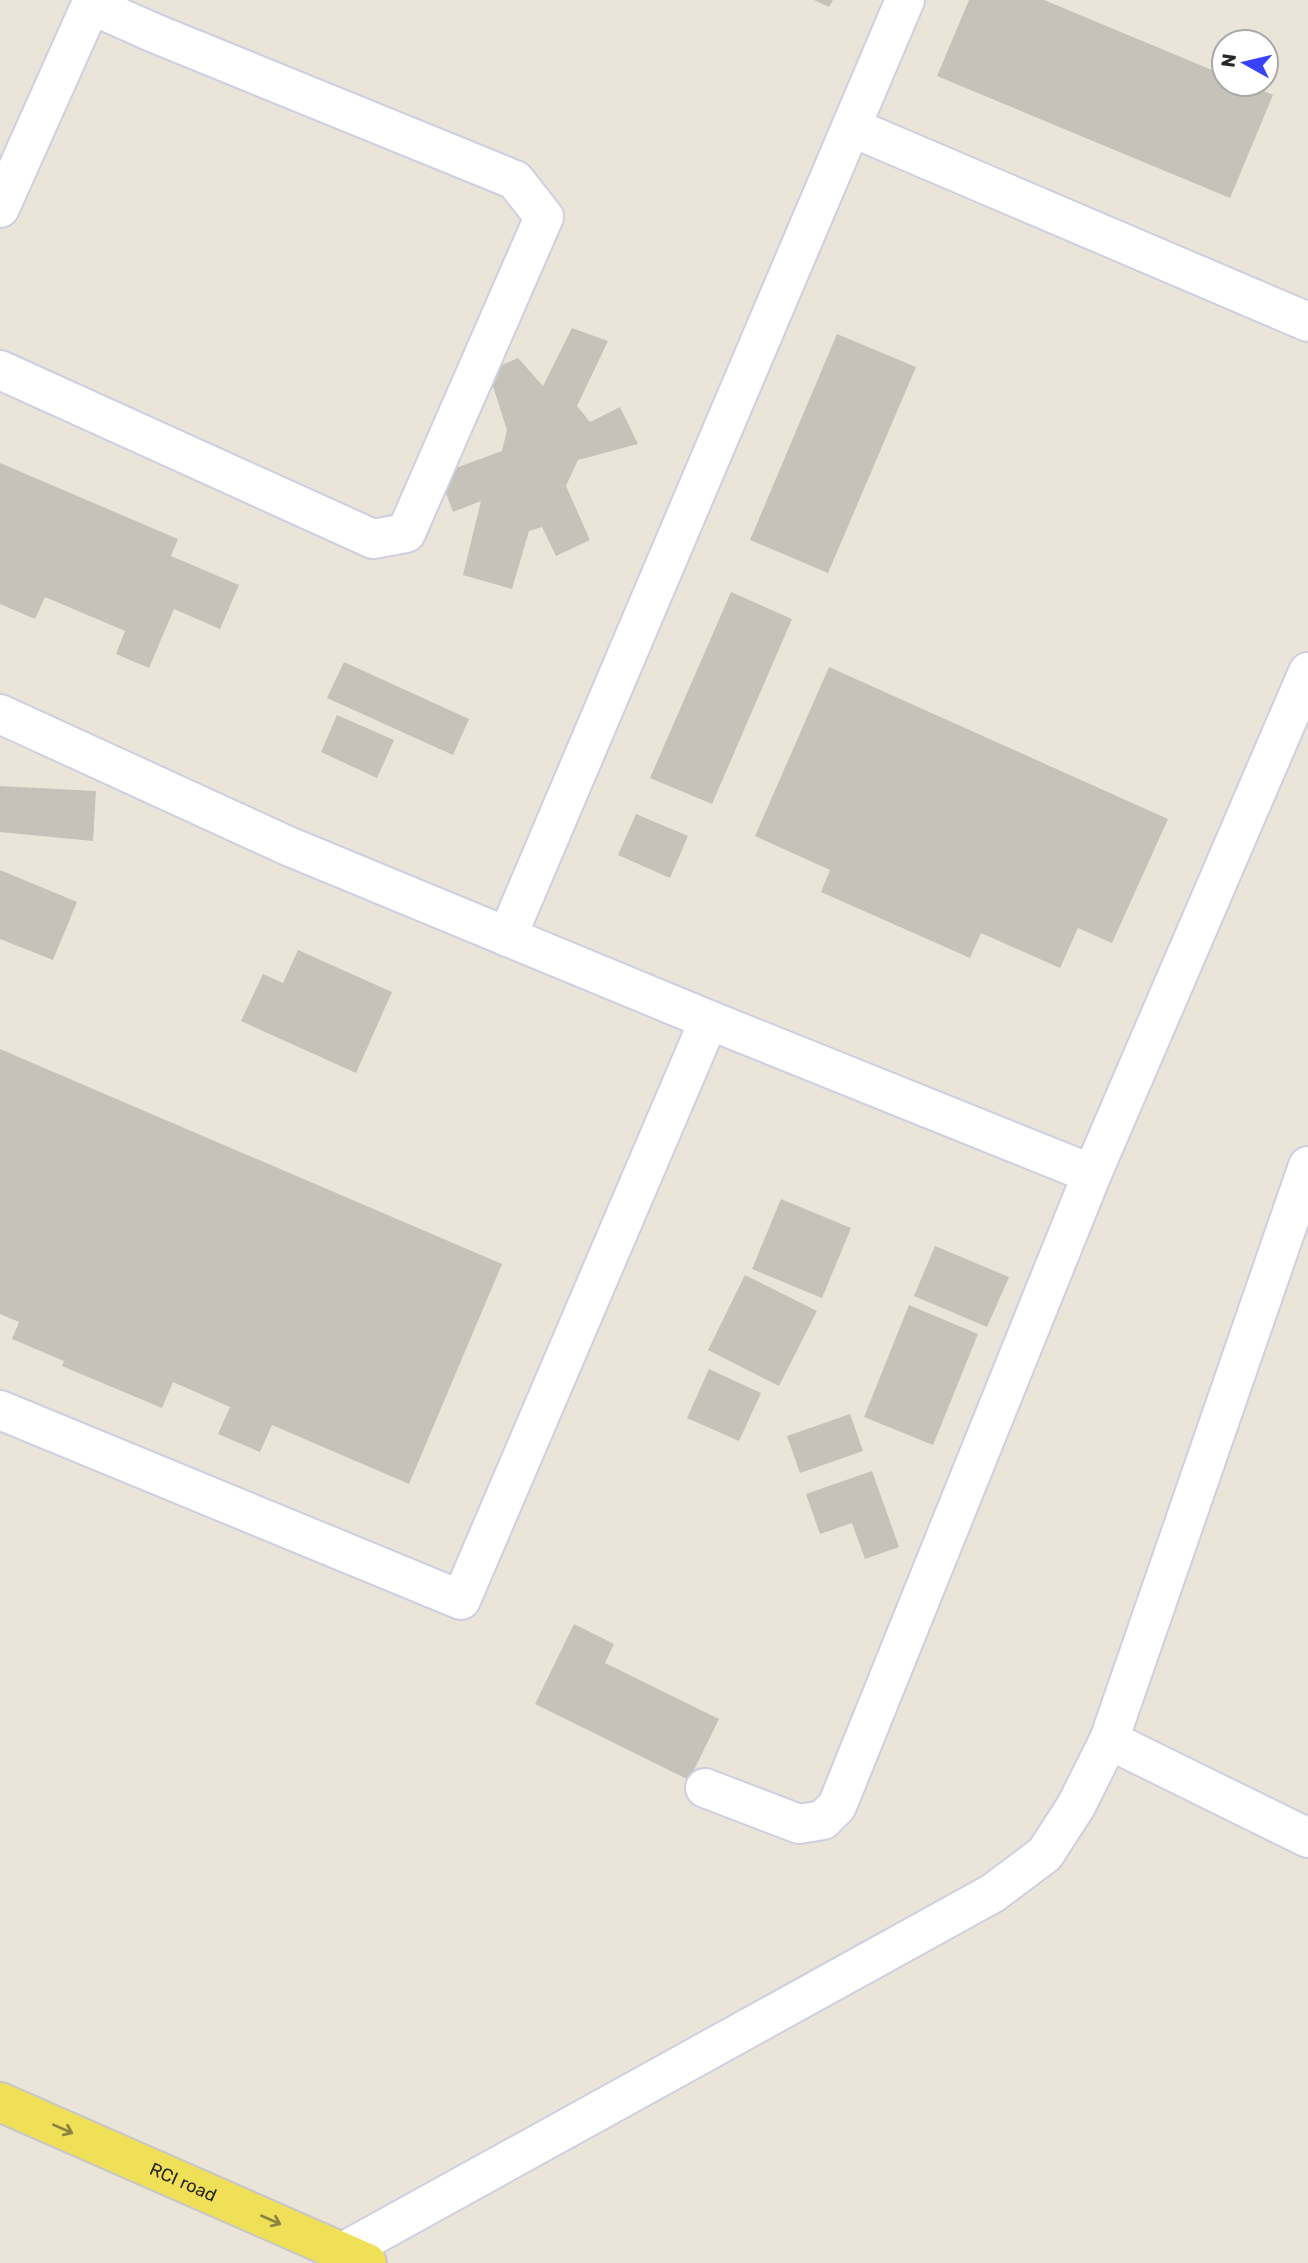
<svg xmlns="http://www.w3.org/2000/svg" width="1308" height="2263" viewBox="0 0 1308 2263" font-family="Rubik,sans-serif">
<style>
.building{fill:#c6c2b9}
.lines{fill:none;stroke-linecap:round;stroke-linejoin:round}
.minor-casing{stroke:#cecfe1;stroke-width:42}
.major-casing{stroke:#c7c7c7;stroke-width:42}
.minor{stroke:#fff;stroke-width:38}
.major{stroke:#f0e058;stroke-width:38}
.oneway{stroke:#8c8440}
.labels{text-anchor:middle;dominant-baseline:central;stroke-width:5;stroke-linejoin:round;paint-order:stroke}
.street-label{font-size:18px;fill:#282828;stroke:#fff}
</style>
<rect width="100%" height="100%" fill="#ebe5d9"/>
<!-- building -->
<g class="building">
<path d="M814,0H833L829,7Z"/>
<path d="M969,0H1044L1224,75V84H1246L1273,95L1230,198L937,76Z"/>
<path d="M572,328L608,341L577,406L590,422L620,407L638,444L578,460L566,486L590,540L556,556L542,527L529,531L512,589L463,575L481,501L453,512L439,474L502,451L507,430L488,371L518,358L543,386Z"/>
<path d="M837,334L916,367L828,573L750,540Z"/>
<path d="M0,463L178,539L171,556L239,585L220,629L174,609L149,668L116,654L125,631L45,597L35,619L0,604Z"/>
<path d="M731,592L792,619L712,804L650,778Z"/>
<path d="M344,662L469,719L453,755L327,698Z"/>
<path d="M829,667L1168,819L1112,943L1078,928L1060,968L981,933L970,958L821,892L830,870L755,836Z"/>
<path d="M337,715L394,740L377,778L321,752Z"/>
<path d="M0,786L96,791L93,841L0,832Z"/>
<path d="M636,814L688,836L670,878L618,855Z"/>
<path d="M0,870L77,902L53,960L0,939Z"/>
<path d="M298,950L392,992L356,1073L241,1021L263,974L283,983Z"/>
<path d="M0,1049L502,1264L409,1484L272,1425L260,1452L218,1434L230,1407L173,1382L162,1408L62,1366L64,1361L12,1339L19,1322L0,1314Z"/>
<path d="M781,1199L851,1228L822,1298L752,1269Z"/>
<path d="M935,1246L1009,1277L987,1327L914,1296Z"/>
<path d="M745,1275L817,1311L779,1386L708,1350Z"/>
<path d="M909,1305L978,1334L933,1445L864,1417Z"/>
<path d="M709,1369L761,1393L739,1441L687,1418Z"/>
<path d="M850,1414L863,1451L800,1473L787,1436Z"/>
<path d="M872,1471L899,1547L865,1559L852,1523L820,1534L806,1494Z"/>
<path d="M574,1624L614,1644L605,1663L719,1719L689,1780L535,1704Z"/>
</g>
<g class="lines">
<defs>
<g id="minor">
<path d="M851,127L1308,322"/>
<path d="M0,208L93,0"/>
<path d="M0,370L373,539L406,533L544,217L515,180L154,33L91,5"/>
<path d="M0,714L288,846L709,1020L1092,1174"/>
<path d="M507,937L905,0"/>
<path d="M0,1410L461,1600L709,1020"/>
<path d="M1109,1740L1308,1838"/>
<path d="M705,1788L799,1824L823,1820L837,1806L1092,1174L1308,672"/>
<path d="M343,2252L993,1893L1045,1854L1076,1806L1109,1740L1308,1166"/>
</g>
<g id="major">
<path id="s1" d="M0,2102L367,2263"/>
</g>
</defs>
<!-- minor casing -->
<use href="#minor" class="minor-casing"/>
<!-- major casing -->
<use href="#major" class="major-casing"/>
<!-- minor -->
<use href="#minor" class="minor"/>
<!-- major -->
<use href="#major" class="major"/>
</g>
<!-- one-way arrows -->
<defs><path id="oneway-shaft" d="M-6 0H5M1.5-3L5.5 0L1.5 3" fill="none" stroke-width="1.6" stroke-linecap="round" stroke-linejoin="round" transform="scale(1.75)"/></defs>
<g class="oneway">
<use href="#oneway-shaft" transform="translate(63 2129) rotate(24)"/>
<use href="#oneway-shaft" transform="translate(271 2220) rotate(24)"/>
</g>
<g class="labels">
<!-- street labels -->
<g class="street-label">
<text stroke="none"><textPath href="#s1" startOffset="200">RCI road</textPath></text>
</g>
</g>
<!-- north arrow -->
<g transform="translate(1245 63) rotate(278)"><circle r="33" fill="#ffffff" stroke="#a9a9a9" stroke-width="2"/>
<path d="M0-5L12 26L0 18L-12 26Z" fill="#3742fa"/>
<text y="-10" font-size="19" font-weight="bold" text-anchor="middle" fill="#282828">N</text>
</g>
</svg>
